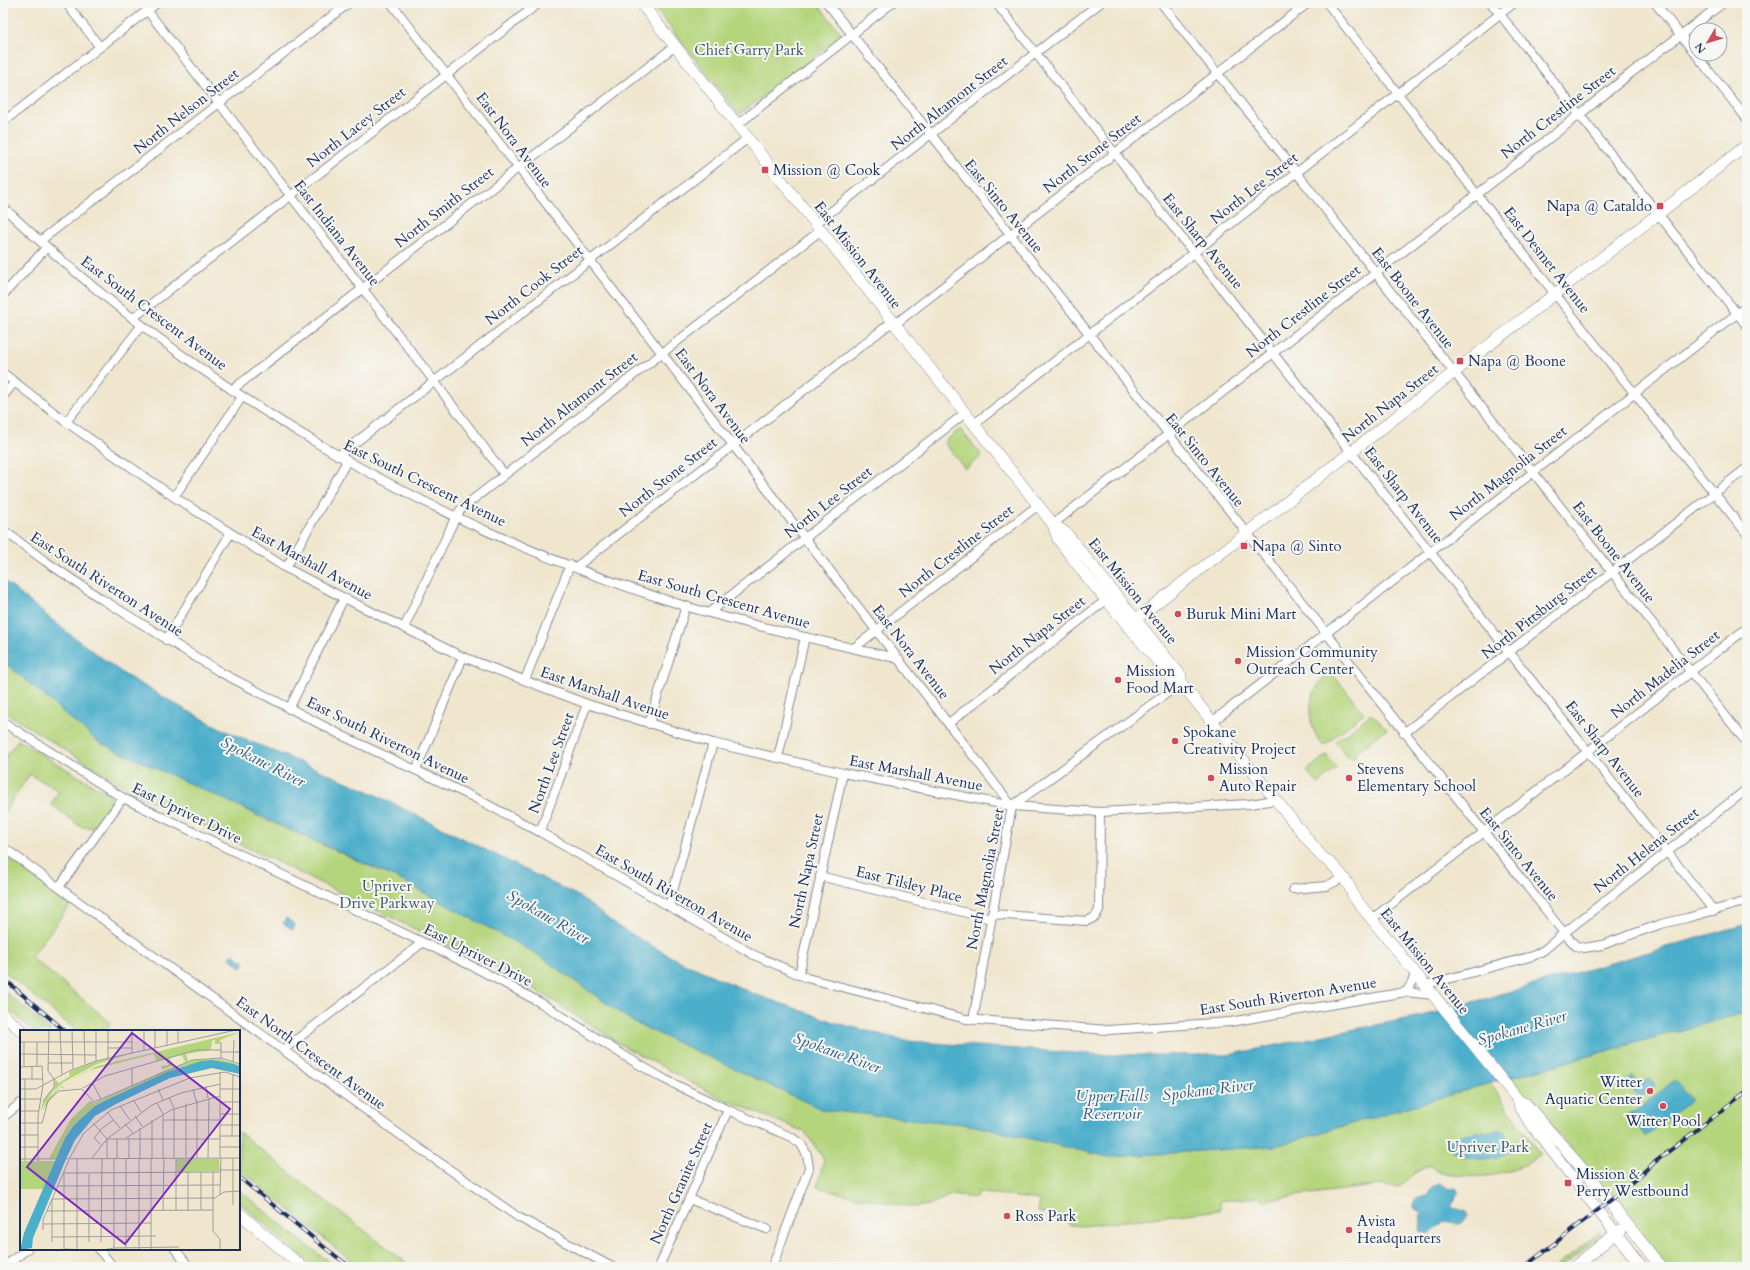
<svg xmlns="http://www.w3.org/2000/svg" width="1750" height="1270" viewBox="0 0 1750 1270" font-family="Cardo,serif">
<style>
.green{fill:#b5d57d;stroke:#68826e}
.water{fill:#4baeca;stroke:#336e94}
.lines{fill:none;stroke-linecap:round;stroke-linejoin:round}
.minor-casing{stroke:#868a96;stroke-width:10}
.major-casing{stroke:#868a96;stroke-width:12}
.minor{stroke:#fff;stroke-width:8}
.major{stroke:#fff;stroke-width:11}
.rail-casing{stroke:#1b2f5e;stroke-width:4}
.rail{stroke:#f6f6f2;stroke-width:2.5;stroke-dasharray:8;stroke-linecap:butt}
.poi-dot{fill:#d1495b;stroke:#f6f6f2;stroke-width:1.5}
.labels{text-anchor:middle;dominant-baseline:central;stroke-width:4;stroke-linejoin:round;paint-order:stroke}
.park-label{font-size:15px;fill:#425866;stroke:#f6f6f2}
.street-label{font-size:15px;fill:#1b2f5e;stroke:#f6f6f2}
.poi-label{font-size:15px;fill:#1b2f5e;stroke:#f6f6f2;text-anchor:start}
.water-label{font-size:16px;font-style:italic;fill:#2c5b84;stroke:#f6f6f2}
.inset-road{fill:none;stroke:#9b9da1;stroke-width:1}
.view{fill:#7b2cbf;fill-opacity:0.15;stroke:#7b2cbf;stroke-width:2}
.inset-edge{fill:none;stroke:#1b2f5e;stroke-width:2}
</style>
<rect width="100%" height="100%" fill="#f6f6f2"/>
<filter id="ink" filterUnits="userSpaceOnUse"><feTurbulence type="fractalNoise" baseFrequency=".025" numOctaves="2"/><feDisplacementMap in="SourceGraphic" scale="8" xChannelSelector="R" yChannelSelector="G"/><feConvolveMatrix kernelMatrix="1 2 1 2 8 2 1 2 1" color-interpolation-filters="sRGB"/></filter>
<filter id="wash" filterUnits="userSpaceOnUse"><feTurbulence type="fractalNoise" baseFrequency=".012" numOctaves="4" result="noise"/><feDisplacementMap in="SourceGraphic" scale="16" xChannelSelector="R" yChannelSelector="G"/><feGaussianBlur stdDeviation="0.9" result="paint"/><feColorMatrix in="noise" values="0 0 0 0 0 0 0 0 0 0 0 0 0 0 0 0 0 1.4 0 .05"/><feComposite in="paint" operator="in"/></filter>
<g filter="url(#wash)">
<rect width="100%" height="100%" fill="#f0e6ce"/>
<!-- green -->
<g class="green">
<path d="M651,3H817L840,32L841,36L739,115Z"/>
<path d="M960,429L982,456L965,469L944,442Z"/>
<path d="M3,663L257,816L399,879L536,953L633,1022L971,1125L1109,1157L1275,1146L1490,1083L1540,1154C1516,1173 1493,1178 1463,1176C1446,1174 1442,1176 1429,1165L1413,1174L1400,1187L1381,1185L1264,1200L1258,1197L1220,1201V1210L1081,1226L1071,1225L1060,1217L1038,1212L1040,1200L977,1192L976,1198L951,1195L929,1205L913,1207L857,1197L817,1187L824,1159L805,1132L721,1098L625,1047L524,982L133,792L3,711Z"/>
<path d="M1330,671L1364,713L1323,746C1303,720 1307,693 1330,671Z"/>
<path d="M1371,714L1387,729L1355,753L1356,756L1351,760L1335,742Z"/>
<path d="M18,740L108,794L112,800L111,806L95,829L89,827H81L51,804L59,791L30,774L3,814V760Z"/>
<path d="M1326,755L1337,768L1318,784L1307,771Z"/>
<path d="M3,854L71,904L31,957L110,1022L106,1031H76L3,970Z"/>
<path d="M3,990L51,1031H34L3,1005Z"/>
<path d="M1747,1012V1267H1667L1613,1198L1510,1078Z"/>
<path d="M239,1132L314,1192L412,1267H359L355,1264L239,1169Z"/>
<path d="M239,1190L284,1227L335,1267H314L239,1202Z"/>
<path d="M1600,1232L1602,1235L1561,1267H1555Z"/>
</g>
<!-- water -->
<g class="water">
<path d="M3,580L67,632L125,675L186,710L228,732L364,789L580,897L617,926L675,959L754,994L837,1023L906,1041L1102,1055H1228L1435,1013L1747,924V1012L1490,1083L1275,1146L1109,1157L971,1125L823,1110L633,1022L535,953L399,879L98,742L9,666L3,663Z"/>
<path d="M286,918L295,925L293,930L283,923Z"/>
<path d="M233,954L245,962L242,967L230,958Z"/>
<path d="M1633,1076L1640,1085L1642,1084L1641,1082L1643,1081L1645,1082L1650,1078L1655,1085L1639,1098L1626,1081Z"/>
<path d="M1675,1080L1691,1100L1646,1136L1629,1114L1633,1111L1634,1112Z"/>
<path d="M1499,1130L1504,1132L1512,1145L1511,1150C1496,1162 1460,1163 1448,1146L1449,1142C1463,1129 1481,1134 1499,1130Z"/>
<path d="M1440,1183L1449,1189L1456,1188L1459,1191L1451,1204L1453,1207L1466,1212L1468,1216C1463,1228 1454,1223 1443,1222L1430,1233H1423L1420,1230L1422,1213L1414,1207C1413,1196 1421,1199 1428,1195L1432,1187Z"/>
</g>
</g>
<g filter="url(#ink)">
<g class="lines">
<defs>
<g id="minor">
<path d="M66,3L100,47"/>
<path d="M391,3L1012,806"/>
<path d="M827,3L1564,933L1747,789"/>
<path d="M996,3L1714,911"/>
<path d="M1161,3L1296,172L1747,743"/>
<path d="M1327,3L1555,294L1747,534"/>
<path d="M1491,3L1747,326"/>
<path d="M1655,3L1747,119"/>
<path d="M147,10L434,381L504,474"/>
<path d="M3,122L157,3"/>
<path d="M737,125L892,3"/>
<path d="M3,207C195,389 432,528 685,606C755,627 827,642 899,659"/>
<path d="M815,224L1100,3"/>
<path d="M40,241L349,3"/>
<path d="M3,295L47,247"/>
<path d="M133,318L539,3"/>
<path d="M894,325L1308,3"/>
<path d="M3,373L66,422L174,497L286,568L344,598L463,657L587,704L713,743L843,773L1012,806L1100,812L1250,804L1275,800"/>
<path d="M232,390L675,46"/>
<path d="M3,396L14,383"/>
<path d="M66,422L142,325"/>
<path d="M973,425L1514,3"/>
<path d="M338,456L748,138"/>
<path d="M174,497L242,397"/>
<path d="M1053,524L1579,115L1631,73L1723,3"/>
<path d="M3,530L45,561L100,598L220,672L343,736L475,798L540,832L754,955L807,978L966,1019L1108,1030L1230,1022L1406,992L1433,995"/>
<path d="M576,567L892,322"/>
<path d="M286,568L347,461"/>
<path d="M710,612L964,414"/>
<path d="M404,628L456,516L462,508L820,231"/>
<path d="M166,640L230,534"/>
<path d="M854,648L1037,506"/>
<path d="M525,680L570,565"/>
<path d="M289,709L344,598"/>
<path d="M3,722L123,798L478,969L541,1003L628,1058L664,1079L728,1110L791,1137L801,1144L807,1155L809,1168L772,1267"/>
<path d="M1212,722L1747,306"/>
<path d="M949,723L1106,600"/>
<path d="M649,724L686,606"/>
<path d="M1404,733L1747,468"/>
<path d="M778,758L805,637"/>
<path d="M416,770L463,657"/>
<path d="M540,832L587,704"/>
<path d="M3,847L410,1142L518,1217L612,1267"/>
<path d="M820,876L991,919"/>
<path d="M59,887L123,798"/>
<path d="M1293,889L1326,886L1337,881"/>
<path d="M669,906L713,743"/>
<path d="M992,914L1087,921L1095,917L1099,910L1100,812"/>
<path d="M1372,919L1747,628"/>
<path d="M799,975L843,773"/>
<path d="M1425,985L1533,956L1544,950L1564,933L1576,946L1584,948L1602,945L1661,924L1687,918L1747,901"/>
<path d="M1406,992L1412,983L1415,972"/>
<path d="M973,1020L1012,806L1181,683"/>
<path d="M283,1050L422,943"/>
<path d="M3,1117L21,1103"/>
<path d="M689,1199L767,1229"/>
<path d="M99,1249L113,1267"/>
<path d="M175,1249L189,1267"/>
<path d="M4,1267L27,1249"/>
<path d="M659,1267L728,1110"/>
</g>
<g id="major">
<path d="M641,3L1053,524L1058,539L1083,572L1174,681L1181,683L1322,857C1333,863 1351,884 1353,896L1519,1101L1520,1108L1535,1129L1642,1267"/>
<path d="M1053,524L1066,533L1181,676V683"/>
<path d="M1127,626L1747,145"/>
<path d="M3,1015L22,1031"/>
<path d="M1519,1101L1526,1104L1593,1181L1661,1267"/>
<path d="M239,1213L302,1267"/>
<path d="M1574,1267L1620,1230"/>
</g>
</defs>
<!-- minor casing -->
<use href="#minor" class="minor-casing"/>
<!-- major casing -->
<use href="#major" class="major-casing"/>
<!-- minor -->
<use href="#minor" class="minor"/>
<!-- major -->
<use href="#major" class="major"/>
<defs>
<g id="rail">
<path d="M3,978L65,1031"/>
<path d="M239,1177L324,1247L350,1267"/>
<path d="M1524,1267L1616,1196L1655,1162L1747,1091"/>
</g>
</defs>
<!-- rail casing -->
<use href="#rail" class="rail-casing"/>
<!-- rail -->
<use href="#rail" class="rail"/>
</g>
</g>
<!-- markers -->
<g class="poi-dot">
<rect x="761" y="166" width="8" height="8" rx="2"/>
<rect x="1656" y="202" width="8" height="8" rx="2"/>
<rect x="1456" y="357" width="8" height="8" rx="2"/>
<rect x="1240" y="542" width="8" height="8" rx="2"/>
<circle cx="1178" cy="614" r="4"/>
<circle cx="1238" cy="661" r="4"/>
<circle cx="1118" cy="680" r="4"/>
<circle cx="1175" cy="741" r="4"/>
<circle cx="1211" cy="778" r="4"/>
<circle cx="1349" cy="778" r="4"/>
<circle cx="1650" cy="1091" r="4"/>
<circle cx="1663" cy="1106" r="4"/>
<rect x="1564" y="1179" width="8" height="8" rx="2"/>
<circle cx="1007" cy="1216" r="4"/>
<circle cx="1349" cy="1230" r="4"/>
</g>
<g class="labels">
<!-- park labels -->
<g class="park-label">
<text x="749" y="50">Chief Garry Park</text>
<text x="387" y="886">Upriver<tspan x="387" dy="17">Drive Parkway</tspan></text>
<text x="1488" y="1147">Upriver Park</text>
</g>
<!-- street labels -->
<g class="street-label">
<text transform="translate(949 103) rotate(-38)">North Altamont Street</text>
<text transform="translate(186 111) rotate(-38)">North Nelson Street</text>
<text transform="translate(1558 112) rotate(-38)">North Crestline Street</text>
<text transform="translate(356 127) rotate(-38)">North Lacey Street</text>
<text transform="translate(514 140) rotate(53)">East Nora Avenue</text>
<text transform="translate(1092 153) rotate(-38)">North Stone Street</text>
<text transform="translate(1254 188) rotate(-38)">North Lee Street</text>
<text transform="translate(1004 206) rotate(51)">East Sinto Avenue</text>
<text transform="translate(444 207) rotate(-38)">North Smith Street</text>
<text transform="translate(337 233) rotate(52)">East Indiana Avenue</text>
<text transform="translate(1203 241) rotate(51)">East Sharp Avenue</text>
<text transform="translate(858 255) rotate(52)">East Mission Avenue</text>
<text transform="translate(1547 260) rotate(52)">East Desmet Avenue</text>
<text transform="translate(534 285) rotate(-38)">North Cook Street</text>
<text transform="translate(1413 298) rotate(52)">East Boone Avenue</text>
<text transform="translate(1303 311) rotate(-38)">North Crestline Street</text>
<text transform="translate(154 313) rotate(37)">East South Crescent Avenue</text>
<text transform="translate(713 396) rotate(53)">East Nora Avenue</text>
<text transform="translate(579 399) rotate(-38)">North Altamont Street</text>
<text transform="translate(1390 403) rotate(-38)">North Napa Street</text>
<text transform="translate(1205 460) rotate(51)">East Sinto Avenue</text>
<text transform="translate(1508 473) rotate(-38)">North Magnolia Street</text>
<text transform="translate(668 477) rotate(-38)">North Stone Street</text>
<text transform="translate(425 483) rotate(26)">East South Crescent Avenue</text>
<text transform="translate(1404 495) rotate(52)">East Sharp Avenue</text>
<text transform="translate(828 502) rotate(-38)">North Lee Street</text>
<text transform="translate(956 551) rotate(-38)">North Crestline Street</text>
<text transform="translate(1614 552) rotate(52)">East Boone Avenue</text>
<text transform="translate(312 563) rotate(29)">East Marshall Avenue</text>
<text transform="translate(107 584) rotate(33)">East South Riverton Avenue</text>
<text transform="translate(1133 591) rotate(51)">East Mission Avenue</text>
<text transform="translate(724 599) rotate(16)">East South Crescent Avenue</text>
<text transform="translate(1539 612) rotate(-38)">North Pittsburg Street</text>
<text transform="translate(1037 635) rotate(-38)">North Napa Street</text>
<text transform="translate(911 652) rotate(52)">East Nora Avenue</text>
<text transform="translate(1665 674) rotate(-38)">North Madelia Street</text>
<text transform="translate(605 693) rotate(19)">East Marshall Avenue</text>
<text transform="translate(388 740) rotate(26)">East South Riverton Avenue</text>
<text transform="translate(1605 749) rotate(52)">East Sharp Avenue</text>
<text transform="translate(551 763) rotate(-70)">North Lee Street</text>
<text transform="translate(916 773) rotate(11)">East Marshall Avenue</text>
<text transform="translate(187 813) rotate(26)">East Upriver Drive</text>
<text transform="translate(1646 850) rotate(-38)">North Helena Street</text>
<text transform="translate(1519 854) rotate(51)">East Sinto Avenue</text>
<text transform="translate(806 871) rotate(-78)">North Napa Street</text>
<text transform="translate(985 879) rotate(-79)">North Magnolia Street</text>
<text transform="translate(909 884) rotate(14)">East Tilsley Place</text>
<text transform="translate(674 893) rotate(30)">East South Riverton Avenue</text>
<text transform="translate(478 955) rotate(27)">East Upriver Drive</text>
<text transform="translate(1425 961) rotate(51)">East Mission Avenue</text>
<text transform="translate(1288 996) rotate(-9)">East South Riverton Avenue</text>
<text transform="translate(311 1053) rotate(36)">East North Crescent Avenue</text>
<text transform="translate(681 1183) rotate(-66)">North Granite Street</text>
</g>
<!-- poi labels -->
<g class="poi-label">
<text x="773" y="170">Mission @ Cook</text>
<text x="1652" y="206" text-anchor="end">Napa @ Cataldo</text>
<text x="1468" y="361">Napa @ Boone</text>
<text x="1252" y="546">Napa @ Sinto</text>
<text x="1186" y="614">Buruk Mini Mart</text>
<text x="1246" y="652">Mission Community<tspan x="1246" dy="17">Outreach Center</tspan></text>
<text x="1126" y="671">Mission<tspan x="1126" dy="17">Food Mart</tspan></text>
<text x="1183" y="732">Spokane<tspan x="1183" dy="17">Creativity Project</tspan></text>
<text x="1219" y="769">Mission<tspan x="1219" dy="17">Auto Repair</tspan></text>
<text x="1357" y="769">Stevens<tspan x="1357" dy="17">Elementary School</tspan></text>
<text x="1642" y="1082" text-anchor="end">Witter<tspan x="1642" dy="17">Aquatic Center</tspan></text>
<text x="1663" y="1121" text-anchor="middle">Witter Pool</text>
<text x="1576" y="1174">Mission &amp;<tspan x="1576" dy="17">Perry Westbound</tspan></text>
<text x="1015" y="1216">Ross Park</text>
<text x="1357" y="1221">Avista<tspan x="1357" dy="17">Headquarters</tspan></text>
</g>
<!-- water labels -->
<g class="water-label">
<text transform="translate(263 762) rotate(27)">Spokane River</text>
<text transform="translate(548 917) rotate(30)">Spokane River</text>
<text transform="translate(1522 1028) rotate(-16)">Spokane River</text>
<text transform="translate(837 1053) rotate(20)">Spokane River</text>
<text transform="translate(1208 1090) rotate(-7)">Spokane River</text>
<text x="1112" y="1096">Upper Falls<tspan x="1112" dy="18">Reservoir</tspan></text>
</g>
</g>
<!-- overview -->
<g transform="translate(20 1030)">
<rect width="220" height="220" fill="#f0e6ce"/>
<path d="M220,2L200,10V14H195V10L192,11L191,20L166,24L168,31L165,32L162,25L150,28L152,36L142,40L141,36L148,35L146,29L136,31L134,24L67,41L42,56L45,59L40,57L22,81L27,70L38,58L77,36ZM110,24L77,34L44,52L33,61L20,81L24,69L34,58L35,49L39,53L50,46L49,42L74,32ZM200,29L220,35V37L214,34L167,35L75,76L54,95L45,108L37,129L29,128L51,89L70,71L75,73L141,42L173,30ZM156,129H199L200,141L157,142ZM0,131H37L25,159H0Z" fill="#b5d57d"/>
<path d="M181,31L192,30L214,34L220,37V44L192,38L150,48L96,74L75,86L55,110L46,129L13,208L12,218L0,220L4,203L45,108L54,95L75,76L93,67L147,42Z" fill="#4baeca"/>
<path class="inset-road" d="M29,0L28,41L34,49M40,0L42,45M52,0L53,39M64,0L65,34M124,0V20M147,0V16M0,12H112M158,13V0M88,18H112M135,18V0M201,22H220M112,23V0M0,24L76,25M88,28V0M201,28V12M76,31V0M213,32L214,10M28,33H52M4,36V12M12,36V49M17,36V12M0,37L22,36L23,54M0,49H23M72,52L81,69M112,55V38M186,56L188,68M63,58L85,46L176,20H201M0,59H16L49,41L76,31L216,0M138,59L143,70M173,59L176,71M200,59H220M149,67L154,78M0,69H21M23,71L34,57V49M114,71L121,82M200,72H220M137,73L143,84V128M100,76L110,90M0,81H19M87,82L100,98M200,84H220M115,86L122,96M143,90H200M0,93H22L28,71L39,61L62,59L74,72L172,30L201,28L220,34M73,93L87,109V129M105,94L113,103M200,95H220M120,98V128M80,100L93,90M80,101L74,108L81,115M0,105H18M200,106H220M212,106L213,45M106,108L151,80L200,66M88,109H200M0,117H18M200,117H220M72,128L87,109L132,75L161,63L200,54M97,128V109M132,128V90M154,128V78M166,128V74M177,128V70M188,128L189,68M200,128V42M0,129L220,128M49,129L64,103L91,80L170,48L205,42L220,47M109,129V108M5,131V49M18,131V86L23,55M200,140H220M193,142V201L200,209V220M37,156L200,155M200,164L201,128M213,175V128M181,180V142M27,181L193,180M143,181L144,128M156,181V128M168,181V142M23,194L131,193M23,200V190L49,130M32,207L136,206M32,212V169L195,168L204,162L220,161M69,212V144M81,212L82,129M94,218L159,217M44,219L69,220M44,220V143L200,142M57,220V129M82,220L94,218M94,220V128M106,220V129M119,220V128M131,220V129"/>
<path class="view" d="M112,3L210,79L105,214L7,137Z"/>
<rect width="220" height="220" class="inset-edge"/>
</g>
<!-- margin -->
<rect width="1750" height="1270" fill="none" stroke="#f6f6f2" stroke-width="16"/>
<!-- north arrow -->
<g transform="translate(1708 42) rotate(232)"><circle r="19" fill="#f6f6f2" stroke="#9ea6b7"/>
<path d="M0-3L7 15L0 10L-7 15Z" fill="#d1495b"/>
<text y="-6" font-size="11" font-weight="bold" text-anchor="middle" fill="#1b2f5e">N</text>
</g>
</svg>
